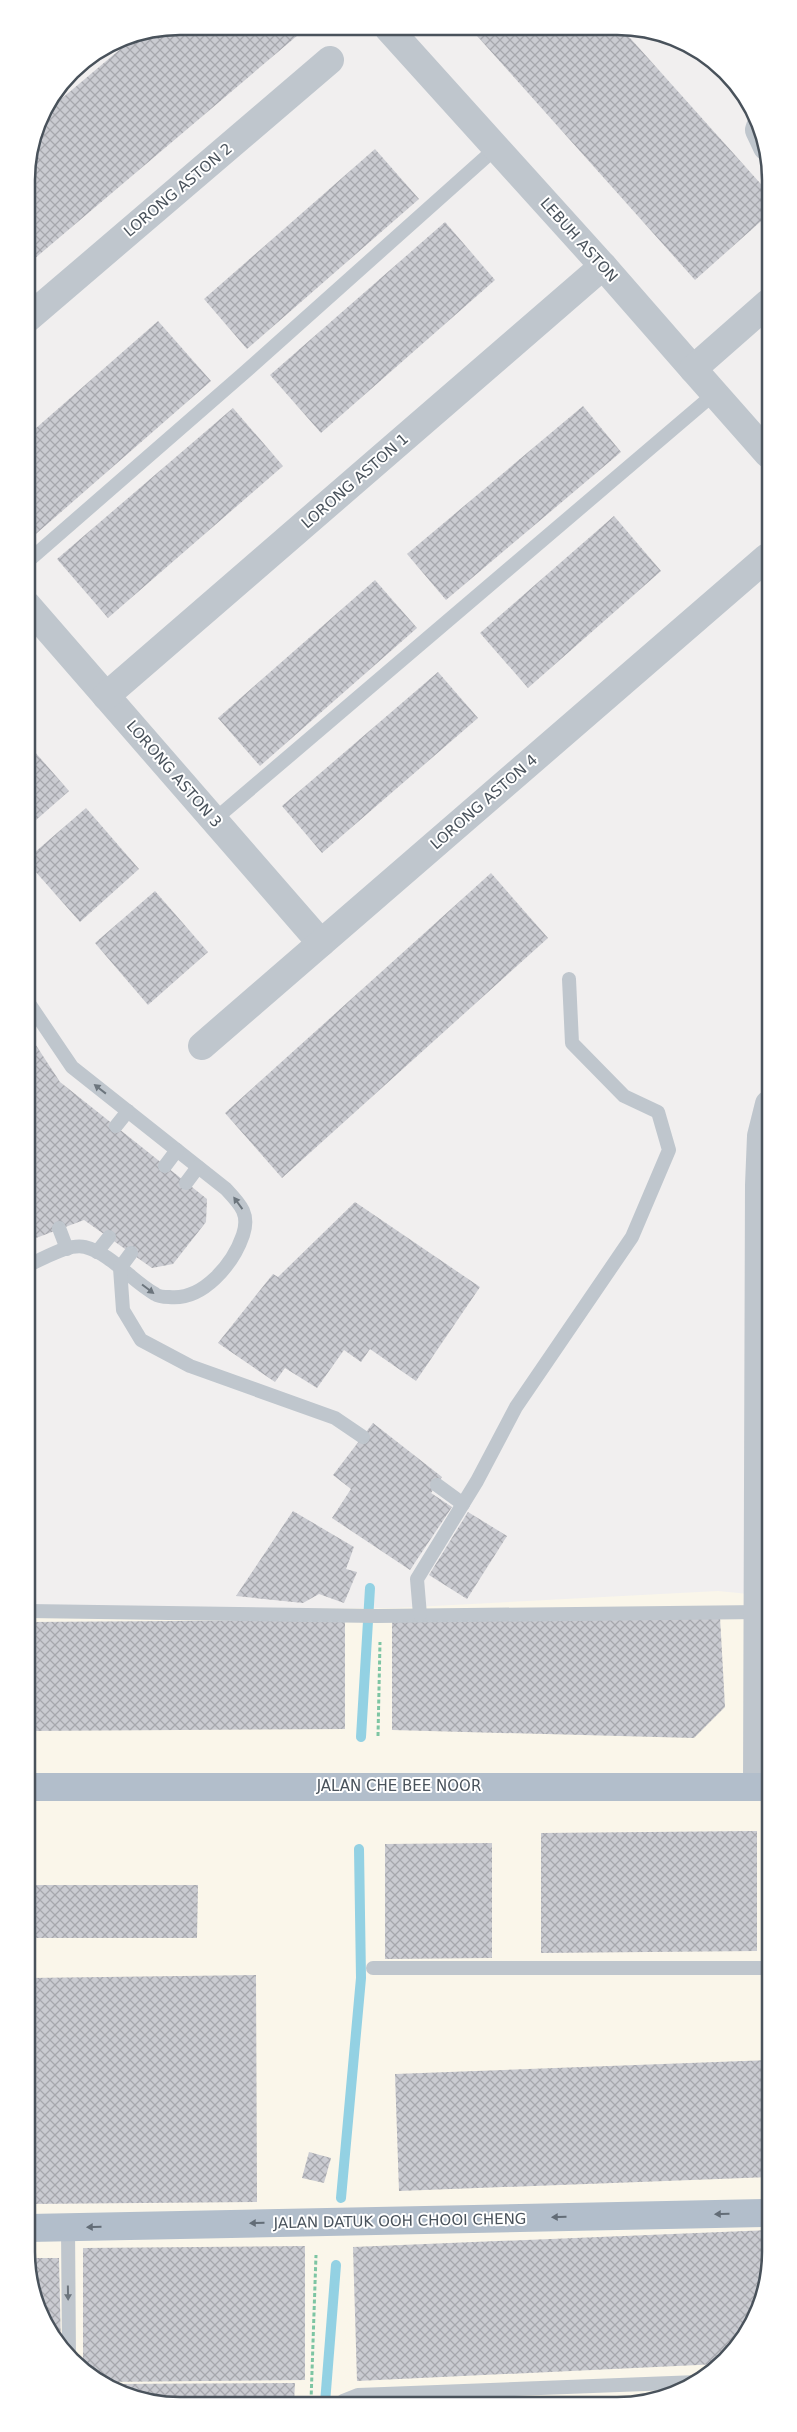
<svg xmlns="http://www.w3.org/2000/svg" width="797" height="2432" viewBox="0 0 797 2432" font-family="'DejaVu Sans',sans-serif">
<style>
.commercial{fill:#faf6ea}
.lines{fill:none;stroke-linecap:round;stroke-linejoin:round}
.stream{stroke:#93d1e3;stroke-width:10}
.building{fill:url(#building-cross-hatch)}
.path{stroke:#7dc5a3;stroke-width:3;stroke-dasharray:4 2.5;stroke-linecap:butt}
.service{stroke:#bfc6cd;stroke-width:14}
.minor{stroke:#bfc6cd;stroke-width:28}
.tertiary{stroke:#bfc6cd;stroke-width:28}
.primary{stroke:#b2becb;stroke-width:28}
.oneway{fill:#6c757d}
.oneway2{fill:#636d77}
.labels{text-anchor:middle;dominant-baseline:central;stroke-width:4;stroke-linejoin:round;paint-order:stroke}
.street-label{font-size:15px;fill:#49525b;stroke:#fff}
.rim{fill:none;stroke:#49525b;stroke-width:2.5}
</style>
<defs>
<pattern id="building-cross-hatch" width="8" height="8" patternUnits="userSpaceOnUse" patternTransform="scale(1.25)"><rect width="8" height="8" fill="#cacbd1"/><path d="M0 0l8 8M0 8l8-8" fill="none" stroke="#a6a7ad"/></pattern>
</defs>
<rect width="100%" height="100%" fill="#f1efef"/>
<!-- commercial -->
<path class="commercial" d="M718,1591L770,1596V2261L759,2311L732,2353L693,2385L646,2403H151L112,2390L71,2360L42,2320L29,2281L28,1609L395,1608Z"/>
<g class="lines">
<!-- stream -->
<g class="stream">
<path d="M361,1737L370,1588"/>
<path d="M341,2198L361,1978L359,1849"/>
<path d="M325,2403L336,2265"/>
</g>
</g>
<!-- building -->
<g class="building">
<path d="M180,26L291,27L298,35L27,265V170L41,116L137,35Z"/>
<path d="M470,28L622,29L768,192V215L695,280Z"/>
<path d="M375,149L419,199L247,349L204,299Z"/>
<path d="M445,222L495,280L321,433L270,375Z"/>
<path d="M158,321L211,381L29,540L27,538V436Z"/>
<path d="M583,406L621,452L446,600L407,554Z"/>
<path d="M233,408L283,466L108,618L57,559Z"/>
<path d="M614,516L661,571L528,688L480,633Z"/>
<path d="M375,580L417,628L260,766L218,718Z"/>
<path d="M438,672L478,718L322,853L282,806Z"/>
<path d="M27,743L69,791L27,828Z"/>
<path d="M86,808L139,869L80,922L27,862V859Z"/>
<path d="M491,873L548,938L282,1178L225,1113Z"/>
<path d="M155,891L208,952L148,1005L95,943Z"/>
<path d="M28,1033L60,1082L207,1199L206,1222L173,1264L152,1268L84,1220L28,1241Z"/>
<path d="M355,1202L480,1287L416,1381L370,1349L361,1362L344,1350L317,1388L285,1368L275,1382L218,1343L273,1274L278,1277Z"/>
<path d="M373,1423L442,1477L431,1493L452,1507L410,1570L332,1518L351,1489L333,1475Z"/>
<path d="M293,1511L354,1547L346,1569L357,1572L344,1603L319,1594L303,1603L236,1596Z"/>
<path d="M468,1512L507,1536L467,1599L429,1575Z"/>
<path d="M720,1617L725,1707L694,1738L392,1730V1620Z"/>
<path d="M345,1620V1729L28,1731V1622Z"/>
<path d="M757,1831V1951L541,1953V1833Z"/>
<path d="M492,1843V1958L385,1959V1844Z"/>
<path d="M29,1885H198L197,1938H29Z"/>
<path d="M256,1975L257,2202L29,2204V1978Z"/>
<path d="M770,2060V2177L399,2191L395,2074Z"/>
<path d="M309,2152L331,2158L324,2183L302,2178Z"/>
<path d="M770,2230V2261L759,2311L732,2353L719,2364L357,2381L353,2247Z"/>
<path d="M305,2246V2380L102,2382L83,2369V2248Z"/>
<path d="M29,2258H59L61,2346L42,2320L29,2281Z"/>
<path d="M295,2383L294,2403H151L112,2390L105,2384Z"/>
<path d="M655,2399L646,2403H614V2401Z"/>
</g>
<g class="lines">
<!-- path -->
<g class="path">
<path d="M378,1736L380,1642"/>
<path d="M136,2398L319,2401"/>
<path d="M311,2401L316,2255"/>
</g>
<!-- service -->
<g class="service">
<path d="M27,562L244,373L496,148"/>
<path d="M214,820L714,394"/>
<path d="M28,1002L72,1067L226,1189C241,1205 250,1214 243,1235C233,1264 203,1301 169,1297C165,1297 159,1297 155,1294C133,1282 110,1253 85,1247C68,1243 44,1259 28,1265"/>
<path d="M116,1126L128,1111"/>
<path d="M165,1166L177,1150"/>
<path d="M186,1183L198,1167"/>
<path d="M59,1228L67,1249"/>
<path d="M97,1252L109,1237"/>
<path d="M131,1253L120,1268L123,1310L141,1340L190,1366L335,1418L363,1437"/>
<path d="M437,1485L463,1504"/>
<path d="M28,1611L377,1616L761,1612"/>
<path d="M420,1615L417,1579L477,1481L516,1407L632,1237L669,1150L658,1112L624,1096L572,1043L569,979"/>
<path d="M373,1968H770"/>
<path d="M68,2227L69,2357"/>
<path d="M343,2401L358,2395L698,2382"/>
</g>
<!-- minor -->
<g class="minor">
<path d="M388,28L603,266L693,369"/>
<path d="M760,127L759,130L767,147"/>
<path d="M27,319L330,60"/>
<path d="M27,605L321,943"/>
<path d="M106,696L603,266"/>
<path d="M202,1046L766,558"/>
</g>
<!-- tertiary -->
<g class="tertiary">
<path d="M768,303L693,369L768,454"/>
<path d="M757,1787L759,1185L761,1136L769,1104"/>
</g>
<!-- primary -->
<g class="primary">
<path d="M29,1787H770"/>
<path d="M29,2228L770,2213"/>
</g>
</g>
<!-- one-way arrows -->
<defs><path id="oneway-solid" d="M-6-.8H1V-3.2L6.5 0L1 3.2V.8H-6Z" transform="scale(1.25)"/></defs>
<g class="oneway">
<use href="#oneway-solid" transform="translate(100 1089) rotate(-142)"/>
<use href="#oneway-solid" transform="translate(238 1203) rotate(-126)"/>
<use href="#oneway-solid" transform="translate(148 1289) rotate(37)"/>
<use href="#oneway-solid" transform="translate(68 2293) rotate(89)"/>
</g>
<g class="oneway2">
<use href="#oneway-solid" transform="translate(722 2214) rotate(179)"/>
<use href="#oneway-solid" transform="translate(559 2217) rotate(179)"/>
<use href="#oneway-solid" transform="translate(257 2223) rotate(179)"/>
<use href="#oneway-solid" transform="translate(94 2227) rotate(179)"/>
</g>
<g class="labels">
<!-- street labels -->
<g class="street-label">
<text transform="translate(178 190) rotate(-40)">LORONG ASTON 2</text>
<text transform="translate(579 240) rotate(48)">LEBUH ASTON</text>
<text transform="translate(355 481) rotate(-41)">LORONG ASTON 1</text>
<text transform="translate(174 774) rotate(49)">LORONG ASTON 3</text>
<text transform="translate(484 802) rotate(-41)">LORONG ASTON 4</text>
<text x="399" y="1786">JALAN CHE BEE NOOR</text>
<text transform="translate(400 2221) rotate(-1)">JALAN DATUK OOH CHOOI CHENG</text>
</g>
</g>
<!-- crop -->
<path d="M0 0H797V2432H0ZM180 35H617A145 145 0 0 1 762 180V2252A145 145 0 0 1 617 2397H180A145 145 0 0 1 35 2252V180A145 145 0 0 1 180 35Z" fill="#fff" fill-rule="evenodd"/>
<path class="rim" d="M180 35H617A145 145 0 0 1 762 180V2252A145 145 0 0 1 617 2397H180A145 145 0 0 1 35 2252V180A145 145 0 0 1 180 35Z"/>
</svg>
